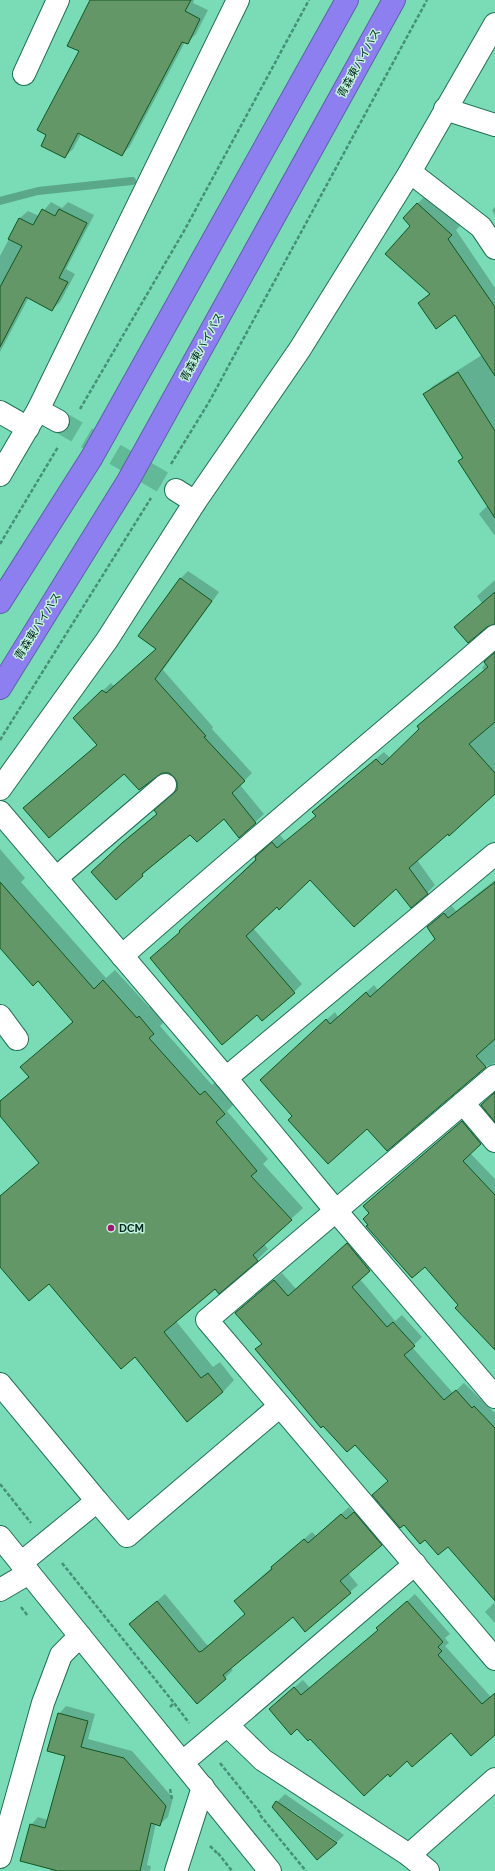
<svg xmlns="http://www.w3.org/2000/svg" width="495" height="1871" viewBox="0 0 495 1871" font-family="Raleway,'Noto Sans JP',sans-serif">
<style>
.shadow{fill:#0003}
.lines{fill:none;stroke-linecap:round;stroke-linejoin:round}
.stream{stroke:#5aa789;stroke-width:8}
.building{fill:#639768;stroke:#125721}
.minor-tunnel{stroke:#62b997;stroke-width:22;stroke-dasharray:22 11;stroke-linecap:butt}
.minor-casing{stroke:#227056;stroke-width:24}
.highway-casing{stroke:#5c62a6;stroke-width:24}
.path{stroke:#469175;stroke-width:2.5;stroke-dasharray:4 2;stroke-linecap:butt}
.minor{stroke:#fff;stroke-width:22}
.highway{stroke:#8d7ff0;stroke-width:22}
.poi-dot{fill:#9a196e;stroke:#c4f2de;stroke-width:1.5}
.labels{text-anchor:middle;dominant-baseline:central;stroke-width:3;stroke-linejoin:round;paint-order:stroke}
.street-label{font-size:11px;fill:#002b1d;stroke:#c4f2de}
.poi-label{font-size:11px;font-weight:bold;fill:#002b1d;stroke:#c4f2de;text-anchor:start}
</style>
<rect width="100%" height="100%" fill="#7adcb6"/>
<!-- shadow -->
<g class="shadow">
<path d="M91,0H194L193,3L208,10L196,34L187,43L185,42L130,146L122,155L81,134L73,149L65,157L81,51Z"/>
<path d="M426,195L460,226L456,230L495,288V536L479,514L488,505L459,461L464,457L425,395L433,386L482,355L456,314L419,303L430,293L412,226L404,218Z"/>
<path d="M51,202L62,208L68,202L94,215L66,269L75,274L60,302L52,310L29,297L0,352V256L20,218L28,211L39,216Z"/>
<path d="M495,207V216L492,210Z"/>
<path d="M188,571L219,592L163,670L213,727L212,729L252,773L240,785L264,814L239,837L224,818L190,833L142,875L92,872L131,835L158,813L178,789V782L175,776L169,772H124L32,800L98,744L82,710L111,683L114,686L157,648L139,636L181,578Z"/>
<path d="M495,580V623L477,596Z"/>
<path d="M495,652V794L449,835L448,833L417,860L435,885L427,893L411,906L396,887L310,879L253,928L302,984L294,992L181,932L280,835L286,842L317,816L313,812L321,804L384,752L390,758L421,729L418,726L426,718L484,670L482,668Z"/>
<path d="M0,849L25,878L21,882L106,978L115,970L149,1007L151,1006L164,1022L160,1026L212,1085L217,1080L236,1102L227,1111L268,1159L263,1164L303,1208L264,1244L268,1249L257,1260L215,1288L176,1321L213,1367L220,1362L234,1380L223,1392L135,1356L49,1283L0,1265V1196L40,1162L0,1115V1101L29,1076L21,1067L73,1021L38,980L0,948Z"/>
<path d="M495,880V1063L486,1066L387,1150L368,1128L294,1116L269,1072L335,1012L338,1017L374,985L378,990L436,939L428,927L452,906L456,911Z"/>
<path d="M470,1114L488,1136L470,1153L495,1179V1348L425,1265L369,1224L370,1213L364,1206Z"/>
<path d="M355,1236L377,1262L360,1279L395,1321L402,1315L422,1337L412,1347L453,1393L464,1383L495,1413V1599L448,1545L425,1538L404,1524L389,1481L355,1443L256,1350L263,1343L236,1313L282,1273L296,1289Z"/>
<path d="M362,1505L388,1536L348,1573L358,1585L350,1592L293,1615L230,1668L233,1670L225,1678L131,1624L165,1594L207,1645L211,1644L246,1614L235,1601L243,1593L312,1532L316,1536L349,1507L354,1512Z"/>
<path d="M415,1594L450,1634L445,1638L449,1643L445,1646L491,1697L495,1693V1733L451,1731L388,1773L278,1701L303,1680L310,1688L379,1630L385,1621Z"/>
<path d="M495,1602V1623L485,1612Z"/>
<path d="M66,1706L95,1714L88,1739L132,1751L173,1798L168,1817L160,1824L156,1823L147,1865L151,1866L150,1871H50L51,1868L31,1825L38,1817L48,1820L66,1755L59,1714Z"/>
<path d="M285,1794L344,1835L337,1842L291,1810V1812L277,1802Z"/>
</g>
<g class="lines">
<!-- stream -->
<path class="stream" d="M0,201L38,191L132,181"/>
</g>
<!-- building -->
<g class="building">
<path d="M90,0H191L185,11L200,19L188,44L182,42L122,156L78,133L65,158L41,146L46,135L37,130L79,51L67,46Z"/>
<path d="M417,203L452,235L448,239L495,307V376L455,315L436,329L418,303L430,294L385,254L410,226L403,218Z"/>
<path d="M42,209L55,216L59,209L87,223L59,278L68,282L52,311L26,297L0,347V287L22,246L8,239L19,218L33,225Z"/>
<path d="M458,372L495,431V518L458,461L463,458L423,394Z"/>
<path d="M180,578L212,601L155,679L206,736L204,737L245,781L232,793L256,823L239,838L224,819L197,842L190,835L142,874L143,876L116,900L91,872L122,843L157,814L154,810L177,790V782L174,777L169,773H162L139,790L124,774L49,838L23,808L97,745L73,718L102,690L106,693L156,649L138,636Z"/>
<path d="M495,592V624L487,627L468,643L454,627Z"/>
<path d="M495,652V722L469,744L495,773V794L449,836L448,834L409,868L428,894L411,908L396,889L354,927L310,880L279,910L277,907L246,936L295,993L262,1021L257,1015L222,1045L150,958L180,932L179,931L256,860L255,857L272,842L277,848L316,816L312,812L376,759L382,765L419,729L417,726L488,667L484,662Z"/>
<path d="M0,882L94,989L103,980L137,1018L139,1016L154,1034L149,1038L200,1095L205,1091L225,1114L216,1122L257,1171L251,1176L292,1220L253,1255L258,1261L219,1294L215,1289L164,1332L201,1378L208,1373L223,1392L187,1422L135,1357L121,1369L49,1284L29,1301L0,1267V1196L39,1163L0,1116V1101L29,1077L20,1067L73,1022L38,981L33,986L0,948Z"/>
<path d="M495,882V1039L476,1056L486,1067L387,1151L367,1129L328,1164L288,1120L292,1116L260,1080L326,1019L330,1024L366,992L370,997L435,939L427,927L444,913L448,918Z"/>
<path d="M495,1092V1122L481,1105Z"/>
<path d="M462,1121L481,1144L463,1161L495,1195V1350L455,1308L458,1305L425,1267L412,1278L366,1226L368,1225L363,1219L369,1213L363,1206Z"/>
<path d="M347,1243L370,1271L352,1287L387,1327L393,1322L415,1346L404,1355L444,1400L456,1390L472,1408L474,1406L495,1428V1601L448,1547L438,1555L425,1540L420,1544L404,1525L400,1528L372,1495L388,1481L355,1445L347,1452L323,1426L321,1428L255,1349L262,1344L235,1313L274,1280L288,1296Z"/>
<path d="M354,1512L382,1545L340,1581L351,1593L305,1632L293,1617L223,1675L226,1679L197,1704L129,1624L157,1601L199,1652L202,1651L245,1614L234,1601L272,1569L271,1567L304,1539L308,1543L341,1514L346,1519Z"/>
<path d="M407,1601L443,1642L438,1647L442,1651L438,1655L482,1704L495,1693V1735L471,1756L451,1733L412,1767L407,1761L390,1777L388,1774L364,1796L310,1739L308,1741L297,1729L291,1735L269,1709L294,1687L301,1695L378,1630L376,1628Z"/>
<path d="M58,1713L88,1721L81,1747L124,1758L166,1806L160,1826L151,1823L140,1871H58L20,1861L30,1824L45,1828L65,1756L47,1751Z"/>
<path d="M276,1801L337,1843L317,1860L272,1807Z"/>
</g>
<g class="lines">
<!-- minor-tunnel -->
<path class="minor-tunnel" d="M58,421L176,490"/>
<defs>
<g id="minor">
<path d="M24,74L58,0"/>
<path d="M445,109L495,125"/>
<path d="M410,172L481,227L495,248"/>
<path d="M38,410L58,421"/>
<path d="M0,412L28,428"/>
<path d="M0,475L38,410L238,0"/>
<path d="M176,490L195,502"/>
<path d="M0,789L107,640L195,502L300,349L410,172L495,24"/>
<path d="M0,812L226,1078L336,1211L495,1397"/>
<path d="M56,878L165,785"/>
<path d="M122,956C245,847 371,743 495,636"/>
<path d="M0,1016L17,1039"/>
<path d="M495,1076L207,1320L495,1659"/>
<path d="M226,1078L495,854"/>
<path d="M463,1103L495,1141"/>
<path d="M0,1384L97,1501L21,1563"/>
<path d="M97,1501L127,1536L280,1406"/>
<path d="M0,1537L270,1871"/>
<path d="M0,1590L29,1573"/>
<path d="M227,1725L415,1564"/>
<path d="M183,1762L227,1725L263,1760L409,1855L428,1871"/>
<path d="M409,1855L495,1779"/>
<path d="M0,1857L43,1703L61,1655L80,1636"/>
<path d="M176,1871L203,1787"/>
</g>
<g id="highway">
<path d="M0,602L92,457L347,0"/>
<path d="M0,688L128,481L394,0"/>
</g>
</defs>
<!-- minor casing -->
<use href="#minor" class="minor-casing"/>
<!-- highway casing -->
<use href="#highway" class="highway-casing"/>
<!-- path -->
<g class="path">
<path d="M80,409L184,231L309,0"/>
<path d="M171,464L209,402L427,0"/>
<path d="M0,544L58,447"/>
<path d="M0,740L151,498"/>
<path d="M0,1484L31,1523"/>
<path d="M62,1563L174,1703"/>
<path d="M21,1607L28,1616"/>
<path d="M170,1707L174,1703L189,1723"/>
<path d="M220,1763L261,1814"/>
<path d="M170,1789L172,1799"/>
<path d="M260,1815L306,1871"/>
<path d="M210,1846L217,1853"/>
<path d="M218,1853L232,1871"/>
</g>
<!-- minor -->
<use href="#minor" class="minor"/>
<!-- highway -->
<use href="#highway" class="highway"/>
</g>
<!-- markers -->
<circle class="poi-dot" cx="111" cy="1228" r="4"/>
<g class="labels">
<!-- street labels -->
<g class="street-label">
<text transform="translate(359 63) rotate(-61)">青森東バイパス</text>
<text transform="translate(202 347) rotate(-61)">青森東バイパス</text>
<text transform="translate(38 626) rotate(-58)">青森東バイパス</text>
</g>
<!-- poi labels -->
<g class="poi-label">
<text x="119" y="1228">DCM</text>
</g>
</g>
</svg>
